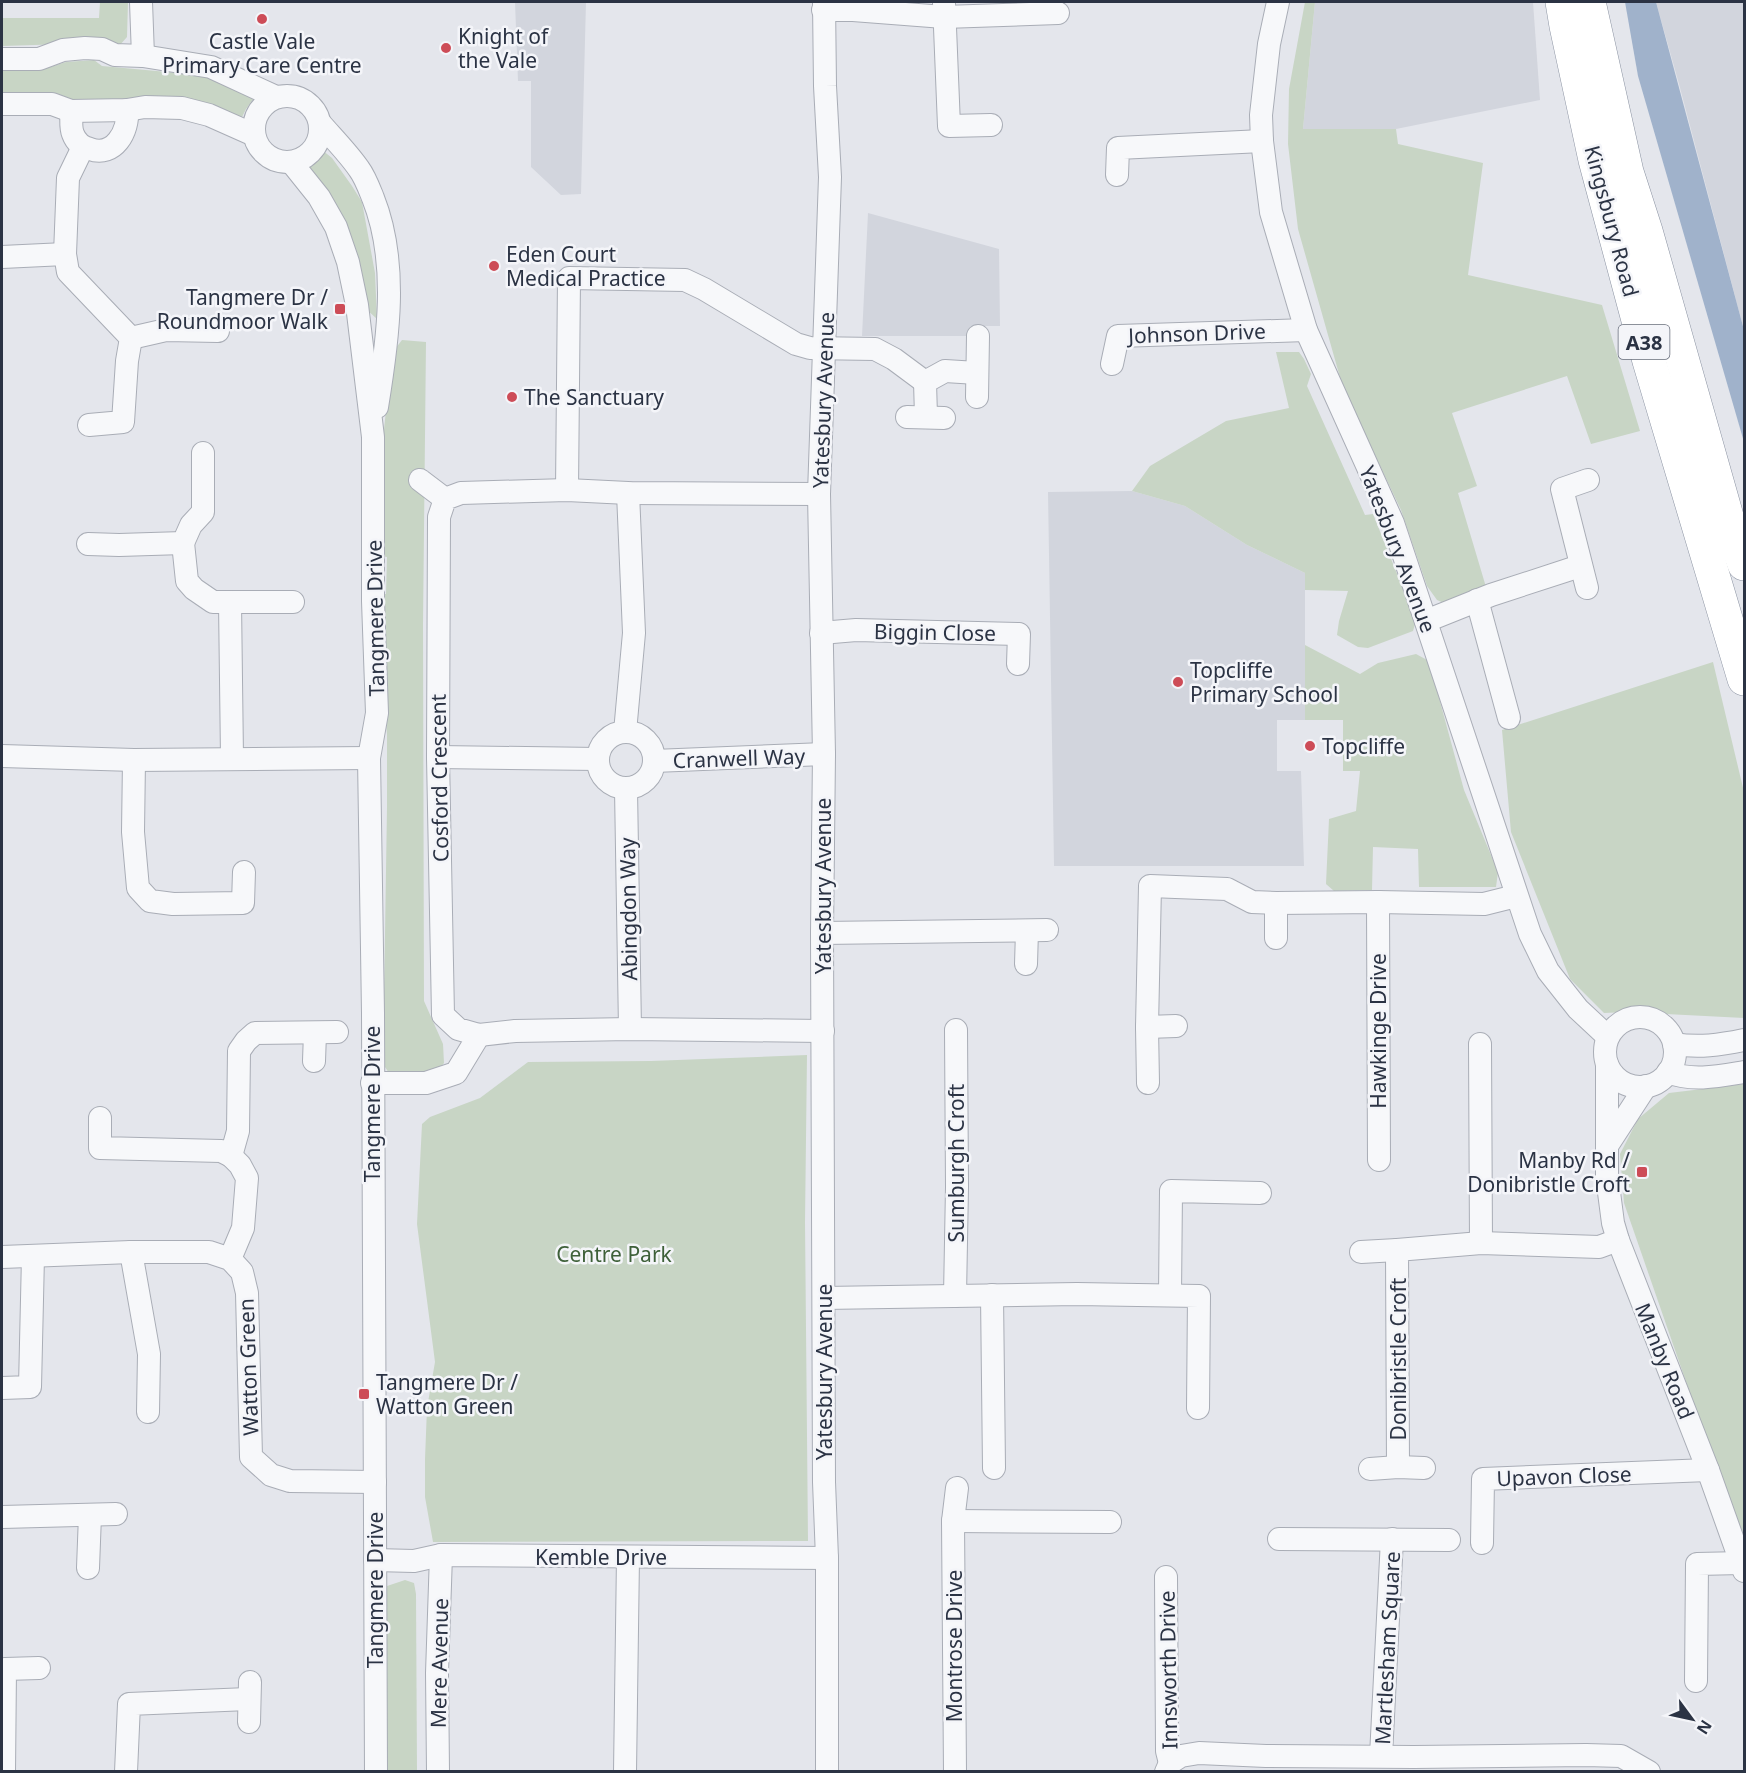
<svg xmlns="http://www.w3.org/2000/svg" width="1746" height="1773" viewBox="0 0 1746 1773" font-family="'Noto Sans',sans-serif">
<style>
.built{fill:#d2d5dd}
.green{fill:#c8d5c5}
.water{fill:#a0b2cb}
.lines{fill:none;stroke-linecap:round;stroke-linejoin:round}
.minor-casing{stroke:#a9adb6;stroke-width:24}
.highway-casing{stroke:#8b93a2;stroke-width:34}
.minor{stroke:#f7f8fa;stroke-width:22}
.highway{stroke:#fff;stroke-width:33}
.poi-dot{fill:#cd4c57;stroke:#f4f5f9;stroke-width:2}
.labels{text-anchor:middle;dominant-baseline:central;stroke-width:5;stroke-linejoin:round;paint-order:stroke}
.shield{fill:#f4f5f9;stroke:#676d7a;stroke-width:1.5}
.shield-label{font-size:20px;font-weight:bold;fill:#2b3344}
.poi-label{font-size:21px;fill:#2b3344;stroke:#f4f5f9;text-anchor:start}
.street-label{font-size:21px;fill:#2b3344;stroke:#f4f5f9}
.park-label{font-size:21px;fill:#3e6039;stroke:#f4f5f9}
</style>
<rect width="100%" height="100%" fill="#e4e6ec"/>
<!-- built -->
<g class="built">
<path d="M515,2H586L581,194L561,195L531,167V81H518Z"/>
<path d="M1315,2H1533L1540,100L1396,129H1303Z"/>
<path d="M1656,2H1744V330L1679,84Z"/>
<path d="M868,213L999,249L1000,326H971L968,336H862Z"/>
<path d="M1132,491L1185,506L1247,545L1305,573V720H1277V771H1301L1304,866H1054L1048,492Z"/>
</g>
<!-- green -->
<g class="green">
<path d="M100,2H128L127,37L119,46L100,43L2,46V18H99Z"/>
<path d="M1305,2H1315L1303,129H1396L1398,144L1483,163L1468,275L1602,305L1640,431L1591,444L1567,376L1452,413L1477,486L1458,493L1486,587L1446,604L1437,600L1427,586L1401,510L1343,388L1298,229L1288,144L1289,89Z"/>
<path d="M94,60L102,66L200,75L223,81L254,98L246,109L239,123L117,103L2,99V68H47L66,62Z"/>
<path d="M322,150L332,158L352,186L362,202L375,273L377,319L364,307L301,166L317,156Z"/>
<path d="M402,340L426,342L423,625L424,1001L443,1044L444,1063L435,1074L389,1073L383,1064L387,807V734L383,695L381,594H386L387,557L381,556V458L392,353Z"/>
<path d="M1276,352H1299L1304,359L1311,374L1307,386L1365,515L1373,514L1416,621L1413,631L1368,648L1358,647L1337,635L1339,621L1348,591L1305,590V573L1247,545L1185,506L1132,491L1150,466L1226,421L1289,408Z"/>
<path d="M1305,645L1360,674L1378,663L1416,654L1429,661L1464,790L1498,872L1496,887H1419L1418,849L1373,847L1372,890L1334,891L1326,884L1329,819L1356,811L1360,771H1343V720H1305Z"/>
<path d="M1713,662L1744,792V1018L1627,1012L1604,1013L1570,979L1511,832L1502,730Z"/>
<path d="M807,1055L805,1222L808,1541L433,1542L425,1497V1459L427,1408L435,1362L417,1224L422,1124L430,1117L480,1098L528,1062L651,1061Z"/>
<path d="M1744,1084V1549L1624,1203L1620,1154L1638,1119L1669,1093Z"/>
<path d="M405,1580L414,1583L416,1594L417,1771L386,1772L385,1705L387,1586Z"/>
</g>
<!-- water -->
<path class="water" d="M1625,2H1656L1744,330V442L1638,76Z"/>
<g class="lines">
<defs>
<g id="minor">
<path d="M141,2L143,56"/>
<path d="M824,2L825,86L830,177L819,494L824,754L822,933L824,1482L827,1558V1772"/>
<path d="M1278,2L1269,44L1261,115L1262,141L1271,212L1306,330L1393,523L1530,934L1548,971L1578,1009L1608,1037"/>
<path d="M944,3L949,126L991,125"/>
<path d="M823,10H853L944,17L1058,13"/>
<path d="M2,59H39L63,50L85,48L102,49L115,55L143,56L211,67L276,97"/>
<circle cx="287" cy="129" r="33"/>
<path d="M2,104H52L71,111L127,110L145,107L182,108L209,115L254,135"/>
<path d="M71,111C72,119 70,127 73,134C76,142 82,147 90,149C114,158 129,131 127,110"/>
<path d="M320,123C333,138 348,153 359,169C365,177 369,188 373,198C399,263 388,340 377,407"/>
<path d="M83,147L68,178L65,254L68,272L131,338L127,361L123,422L89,425"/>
<path d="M291,162L319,197L336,227L348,262L357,305L373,437V601L377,713L369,758L373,1013L376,1772"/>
<path d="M1117,175L1118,148L1262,141"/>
<path d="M2,257L65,254"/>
<path d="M131,338L166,330L218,331"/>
<path d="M1112,364L1118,336L1306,330"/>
<path d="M977,397L978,336"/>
<path d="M926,416L925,382L945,371L977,373"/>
<path d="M907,417L944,418"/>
<path d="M420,480L445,499"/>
<path d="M567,490L569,278L685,280L704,289L796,344L810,348L875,349L894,359L925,382"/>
<path d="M819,494L628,493L567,490L461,493L445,499L439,517L438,757L443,1015L458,1029L479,1035L515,1031L630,1029L823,1031"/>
<path d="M183,543L187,581L194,589L213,602H293"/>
<path d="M88,544L119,545L183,543L191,525L203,512V453"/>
<path d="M1587,588L1562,489L1588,480"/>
<path d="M1477,600L1509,718"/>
<path d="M230,602L232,758"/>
<path d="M1426,621L1491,595L1580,566"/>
<path d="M821,633L856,630L1019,634L1018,664"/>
<path d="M625,732L634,633L628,493"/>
<circle cx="626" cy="760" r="28"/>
<path d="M2,756L134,760L369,758"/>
<path d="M438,757L598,759"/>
<path d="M134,760L133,832L138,888L150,901L173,904L243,903L244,872"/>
<path d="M654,761L824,754"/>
<path d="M626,789L630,1029"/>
<path d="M1378,902L1379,1160"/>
<path d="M822,933L1047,930"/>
<path d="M1276,938V903"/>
<path d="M1026,964L1027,931"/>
<circle cx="1640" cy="1052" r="35"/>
<path d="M1147,1027L1176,1026"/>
<path d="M1480,1044L1481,1243"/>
<path d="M1674,1044C1699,1048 1720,1045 1744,1040"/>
<path d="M314,1061L315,1033"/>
<path d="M1607,1064V1177L1613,1223L1618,1240L1708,1470L1744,1571"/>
<path d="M1668,1072C1692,1082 1720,1076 1744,1072"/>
<path d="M372,1083H426L456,1073L479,1035"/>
<path d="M1148,1083L1147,1027L1150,886L1227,889L1252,902L1276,903L1378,902L1484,904L1516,896"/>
<path d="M100,1118V1148L221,1151L231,1156L240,1165L247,1178L243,1228L230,1259"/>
<path d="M1607,1146L1646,1086"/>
<path d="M231,1156L238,1131L239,1051L246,1041L255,1033L337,1032"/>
<path d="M131,1252L149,1354L148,1412"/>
<path d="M1361,1252L1397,1250"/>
<path d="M2,1257L131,1252H209L230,1259L242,1272L247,1293L251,1457L271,1475L290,1481L375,1482"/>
<path d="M992,1295L994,1468"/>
<path d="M1170,1295L1171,1191L1260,1193"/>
<path d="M955,1296L957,1187L956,1030"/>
<path d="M824,1298L1077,1294L1199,1296L1198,1408"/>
<path d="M2,1388L30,1387L33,1256"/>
<path d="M1398,1467L1397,1250L1481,1243L1599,1247L1618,1240"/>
<path d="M1370,1469L1398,1467L1424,1468"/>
<path d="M2,1517L116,1514"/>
<path d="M953,1521L1110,1522"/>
<path d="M1279,1539L1449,1540"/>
<path d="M1482,1543L1483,1479L1708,1470"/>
<path d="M375,1560L414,1561L441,1555L827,1558"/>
<path d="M88,1568L90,1515"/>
<path d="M1166,1577L1167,1751L1170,1763"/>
<path d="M1696,1681L1697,1564L1742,1563"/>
<path d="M249,1722L250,1682"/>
<path d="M1381,1756L1392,1539"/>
<path d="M4,1772L5,1669L39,1668"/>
<path d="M126,1772L129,1704L248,1699"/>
<path d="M438,1772L437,1673L441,1555"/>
<path d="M625,1772L628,1557"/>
<path d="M955,1772L953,1521L957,1488"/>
<path d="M1166,1772L1170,1763L1181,1756L1199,1753L1266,1756L1414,1757L1586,1755L1621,1756L1649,1772"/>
</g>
<g id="highway">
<path d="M1562,2L1566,26L1595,160L1649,361L1744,679"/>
<path d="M1589,2L1627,172L1646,231L1728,520L1744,564"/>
</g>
</defs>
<!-- minor casing -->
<use href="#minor" class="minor-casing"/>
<!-- highway casing -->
<use href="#highway" class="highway-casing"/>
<!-- minor -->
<use href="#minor" class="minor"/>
<!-- highway -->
<use href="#highway" class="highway"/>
</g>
<!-- markers -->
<g class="poi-dot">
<circle cx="262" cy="19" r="6"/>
<circle cx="446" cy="48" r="6"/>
<circle cx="494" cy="266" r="6"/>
<rect x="334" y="303" width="12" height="12" rx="3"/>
<circle cx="512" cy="397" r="6"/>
<circle cx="1178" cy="682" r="6"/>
<circle cx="1310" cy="746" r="6"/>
<rect x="1636" y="1166" width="12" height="12" rx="3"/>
<rect x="358" y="1388" width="12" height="12" rx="3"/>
</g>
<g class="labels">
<!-- shield labels -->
<rect class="shield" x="1618.5" y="325" width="51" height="34" rx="4.5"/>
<g class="shield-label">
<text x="1644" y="342">A38</text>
</g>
<!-- poi labels -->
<g class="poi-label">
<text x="458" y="36">Knight of<tspan x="458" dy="24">the Vale</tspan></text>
<text x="262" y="41" text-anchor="middle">Castle Vale<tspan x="262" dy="24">Primary Care Centre</tspan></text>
<text x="506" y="254">Eden Court<tspan x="506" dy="24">Medical Practice</tspan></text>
<text x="328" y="297" text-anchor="end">Tangmere Dr /<tspan x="328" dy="24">Roundmoor Walk</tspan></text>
<text x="524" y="397">The Sanctuary</text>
<text x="1190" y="670">Topcliffe<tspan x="1190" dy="24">Primary School</tspan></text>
<text x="1322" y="746">Topcliffe</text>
<text x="1630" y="1160" text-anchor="end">Manby Rd /<tspan x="1630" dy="24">Donibristle Croft</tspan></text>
<text x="376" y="1382">Tangmere Dr /<tspan x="376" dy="24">Watton Green</tspan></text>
</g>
<!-- street labels -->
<g class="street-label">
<text transform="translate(1612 221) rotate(75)">Kingsbury Road</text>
<text transform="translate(1197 333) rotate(-2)">Johnson Drive</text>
<text transform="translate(823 400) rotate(-88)">Yatesbury Avenue</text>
<text transform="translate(1398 549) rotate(69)">Yatesbury Avenue</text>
<text transform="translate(375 618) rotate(-91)">Tangmere Drive</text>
<text transform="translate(935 632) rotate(1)">Biggin Close</text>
<text transform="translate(739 758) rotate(-2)">Cranwell Way</text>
<text transform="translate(439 778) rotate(-91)">Cosford Crescent</text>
<text transform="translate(823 886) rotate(-90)">Yatesbury Avenue</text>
<text transform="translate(628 909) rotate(-91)">Abingdon Way</text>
<text transform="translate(1378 1031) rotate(-90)">Hawkinge Drive</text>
<text transform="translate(372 1104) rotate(-90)">Tangmere Drive</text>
<text transform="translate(956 1163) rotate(-90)">Sumburgh Croft</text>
<text transform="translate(1398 1359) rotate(-90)">Donibristle Croft</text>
<text transform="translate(1665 1361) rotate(68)">Manby Road</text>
<text transform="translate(248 1367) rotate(-92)">Watton Green</text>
<text transform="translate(824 1372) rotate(-90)">Yatesbury Avenue</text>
<text transform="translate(1564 1476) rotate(-2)">Upavon Close</text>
<text x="601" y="1557">Kemble Drive</text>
<text transform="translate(375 1590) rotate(-90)">Tangmere Drive</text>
<text transform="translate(954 1646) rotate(-90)">Montrose Drive</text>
<text transform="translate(1387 1648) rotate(-87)">Martlesham Square</text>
<text transform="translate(439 1663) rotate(-89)">Mere Avenue</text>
<text transform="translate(1168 1670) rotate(-91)">Innsworth Drive</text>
</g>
<!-- park labels -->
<g class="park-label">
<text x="614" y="1254">Centre Park</text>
</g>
</g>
<!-- border -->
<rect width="1746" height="1773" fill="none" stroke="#2b3344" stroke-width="6"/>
<!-- north arrow -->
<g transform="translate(1692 1719) rotate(123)" stroke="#f4f5f9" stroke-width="4.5" paint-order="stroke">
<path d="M0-4.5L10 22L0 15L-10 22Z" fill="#2b3344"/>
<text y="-9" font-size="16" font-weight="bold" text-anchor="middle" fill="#2b3344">N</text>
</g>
</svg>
